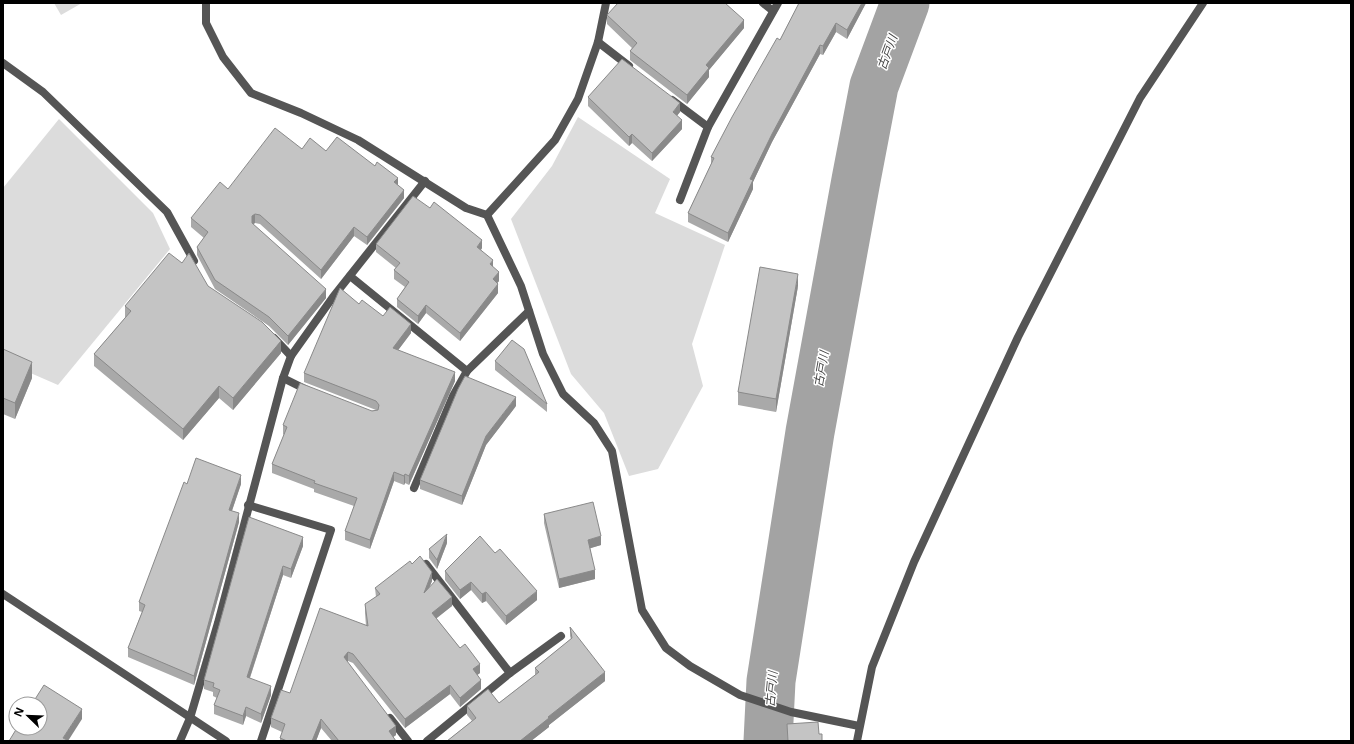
<svg xmlns="http://www.w3.org/2000/svg" width="1354" height="744" viewBox="0 0 1354 744" font-family="'Open Sans','Noto Sans JP',sans-serif">
<style>
.green{fill:#dcdcdc}
.lines{fill:none;stroke-linecap:round;stroke-linejoin:round}
.river{stroke:#a3a3a3;stroke-width:49}
.minor{stroke:#555;stroke-width:8}
.wall{fill:#a9a9a9}
.shaded-wall{fill:#898989}
.building{fill:#c4c4c4;stroke:#898989}
.labels{text-anchor:middle;dominant-baseline:central;stroke-width:3;stroke-linejoin:round;paint-order:stroke}
.water-label{font-size:12px;font-style:italic;fill:#444;stroke:#fff}
</style>
<rect width="100%" height="100%" fill="#fff"/>
<!-- green -->
<g class="green">
<path d="M54,3H82L61,15Z"/>
<path d="M578,117L670,179L655,213L725,245L692,344L703,386L658,469L629,476L604,413L571,374L511,219L552,166Z"/>
<path d="M59,119L153,213L170,249L58,385L3,361V188Z"/>
</g>
<g class="lines">
<!-- river -->
<path class="river" d="M768,741L771,681L810,432L856,180L874,86L905,3"/>
<!-- minor -->
<g class="minor">
<path d="M206,3V23L223,57L251,93L301,113L358,140L466,208L487,215L521,286L543,354L563,394L594,423L612,451L642,610L666,648L690,666L740,695L791,712L859,726"/>
<path d="M763,3L773,11"/>
<path d="M598,42L629,66"/>
<path d="M3,63L43,92L167,212L194,261"/>
<path d="M672,100L708,127"/>
<path d="M680,200L708,127L778,3"/>
<path d="M487,215L555,140L578,99L598,42L606,3"/>
<path d="M350,276L467,371"/>
<path d="M274,338L291,356"/>
<path d="M283,378L309,391"/>
<path d="M414,488L453,396L467,371L529,311"/>
<path d="M248,505L331,530L261,741"/>
<path d="M426,564L510,673"/>
<path d="M3,594L226,741"/>
<path d="M390,718L408,741"/>
<path d="M180,741L190,718L218,623L283,378L291,356L333,297L425,181"/>
<path d="M427,741L510,673L561,636"/>
<path d="M857,741L872,667L914,562L1018,337L1140,98L1203,3"/>
</g>
</g>
<!-- wall -->
<g class="wall">
<path d="M798,3H866L847,39L836,32L823,55L820,54L772,142L753,182V189L728,242L688,222V213L711,164V157L780,40L798,5Z"/>
<path d="M607,15L744,28L709,70V77L687,104L630,60V51L632,48L607,24Z"/>
<path d="M588,97L680,112L677,115L682,129L652,161L632,143L629,146L588,106Z"/>
<path d="M302,149L326,151L398,185L404,198L367,245L354,236L321,279L260,224L255,223L253,224L326,298L288,345L269,326L215,289L197,255V247L204,238L191,227V218L228,189Z"/>
<path d="M376,244L482,248L481,250L493,267L499,281L497,283L498,293L460,341L426,313L418,324L397,307V299L405,287L394,279V270L396,268L376,252Z"/>
<path d="M208,286L281,353L233,410L219,398L183,440L94,366V354L125,318V306Z"/>
<path d="M798,286L776,412L738,405V392Z"/>
<path d="M359,304L383,316L411,333L398,350L455,381L409,485L405,483L404,485L394,481L370,549L345,540V531L354,506L314,492V489L272,473V464L284,435L283,434V425L376,410L304,382V373Z"/>
<path d="M3,349L32,378L15,419L3,414Z"/>
<path d="M495,361L547,404V412L495,370Z"/>
<path d="M516,406L486,445L462,505L420,489V480Z"/>
<path d="M187,484H241L232,511L239,522L194,685L128,657V648L142,612L139,611V602Z"/>
<path d="M544,514L601,545L590,548L595,579L559,588L544,523Z"/>
<path d="M249,517L303,546L291,578L283,575L250,678L271,695L261,723L246,716L243,725L214,714V705L217,698L213,696V692L204,689V680Z"/>
<path d="M447,543L437,569L429,558V549Z"/>
<path d="M412,564L432,581L429,587L452,606L436,618L480,673L477,675L481,689L460,707L450,694L405,728L353,663L348,661L347,662L396,735L393,737L396,741H332L321,728L316,741H280V738L282,732L271,727V718L290,693L366,626L365,613V604L376,597L375,588Z"/>
<path d="M445,571L537,600L506,625L486,601L482,603L471,590L460,599L445,580Z"/>
<path d="M570,627L605,681L549,725V727L531,741H447L472,721L467,715V706L499,703L535,675V668L571,639L570,636Z"/>
</g>
<!-- shaded-wall -->
<g class="shaded-wall">
<path d="M862,3H866L847,39V30Z"/>
<path d="M744,20V28L709,70V77L687,104V95L706,65Z"/>
<path d="M836,23V32L823,55V46Z"/>
<path d="M820,45V54L772,142L753,182V189L728,242V233L750,179L772,134Z"/>
<path d="M680,103V112L673,121V112Z"/>
<path d="M682,120V129L652,161V153Z"/>
<path d="M632,134V143L629,146V137Z"/>
<path d="M398,178V186L394,182Z"/>
<path d="M404,190V198L367,245V237Z"/>
<path d="M255,214V223L252,225V216Z"/>
<path d="M354,227V236L321,279V270Z"/>
<path d="M482,240V248L477,255V247Z"/>
<path d="M493,260V268L490,264Z"/>
<path d="M499,272V281L493,288V279Z"/>
<path d="M798,274V286L776,412V399Z"/>
<path d="M498,284V293L460,341V333Z"/>
<path d="M326,289V298L288,345V336Z"/>
<path d="M426,305V313L418,324V316Z"/>
<path d="M411,324V333L393,357V348Z"/>
<path d="M281,341V353L233,410V398Z"/>
<path d="M32,362V378L15,419V403Z"/>
<path d="M455,372V381L409,485V476Z"/>
<path d="M219,386V398L183,440V429Z"/>
<path d="M516,397V406L486,445L462,505V496L486,436Z"/>
<path d="M394,472V481L370,549V540Z"/>
<path d="M405,474V483L404,485V476Z"/>
<path d="M241,475V484L229,519V510Z"/>
<path d="M239,513V522L194,685V676Z"/>
<path d="M447,534V543L437,569V560Z"/>
<path d="M601,536V545L588,549V540Z"/>
<path d="M303,537V546L291,578V569Z"/>
<path d="M283,566V575L247,686V677Z"/>
<path d="M595,570V579L559,588V579Z"/>
<path d="M432,572V581L424,602V593Z"/>
<path d="M471,582V590L460,599V590Z"/>
<path d="M537,591V600L506,625V616Z"/>
<path d="M486,592V601L482,603V594Z"/>
<path d="M452,597V606L432,622V613Z"/>
<path d="M348,652V661L344,666V657Z"/>
<path d="M480,664V673L473,678V669Z"/>
<path d="M605,672V681L549,725V727L531,741H520L548,717Z"/>
<path d="M481,680V689L460,707V698Z"/>
<path d="M450,685V694L405,728V719Z"/>
<path d="M271,686V695L261,723V714Z"/>
<path d="M246,707V716L243,725V716Z"/>
<path d="M82,709V719L68,741L63,738Z"/>
<path d="M321,719V728L316,741H312Z"/>
<path d="M396,726V735L389,740V731Z"/>
</g>
<!-- building -->
<g class="building">
<path d="M618,3H725L744,20L706,65L709,68L687,95L630,51L637,43L607,15Z"/>
<path d="M799,3H862L847,30L836,23L823,46L820,45L772,134L750,179L753,180L728,233L688,213L714,158L711,157L732,117L777,38L780,40Z"/>
<path d="M622,59L680,103L673,112L682,120L652,153L632,134L629,137L588,97Z"/>
<path d="M275,128L302,149L310,138L326,151L337,137L375,166L377,162L398,178L394,182L404,190L367,237L354,227L321,270L260,215L255,214L252,216V223L326,289L288,336L269,317L215,280L197,247L208,232L191,218L220,182L228,189Z"/>
<path d="M413,196L430,208L434,202L482,240L477,247L493,260L490,264L499,272L493,279L498,284L460,333L426,305L418,316L397,299L409,282L394,270L400,263L376,244Z"/>
<path d="M169,253L182,263L189,253L208,286L262,322L281,341L233,398L219,386L183,429L94,354L131,311L125,306Z"/>
<path d="M760,267L798,274L776,399L738,392Z"/>
<path d="M340,288L359,304L362,300L383,316L390,307L411,324L393,348L455,372L409,476L405,474L404,476L394,472L370,540L345,531L357,498L314,483L315,481L272,464L287,427L283,425L300,383L372,411L378,410L379,405L376,401L304,373Z"/>
<path d="M512,340L524,349L547,404L495,361Z"/>
<path d="M3,349L32,362L15,403L3,398Z"/>
<path d="M465,376L516,397L486,436L462,496L420,480L458,389Z"/>
<path d="M196,458L241,475L229,510L239,513L194,676L128,648L145,605L139,602L184,482L187,484Z"/>
<path d="M593,502L601,536L588,540L595,570L559,579L544,514Z"/>
<path d="M249,517L303,537L291,569L283,566L247,677L271,686L261,714L246,707L243,716L214,705L220,690L213,687L214,683L204,680Z"/>
<path d="M447,534L437,560L429,549Z"/>
<path d="M480,536L495,553L500,549L537,591L506,616L486,592L482,594L471,582L460,590L445,571Z"/>
<path d="M420,556L432,572L424,593L437,579L452,597L432,613L460,648L465,644L480,664L473,669L481,680L460,698L450,685L405,719L353,654L348,652L344,657L396,726L389,731L396,741H339L321,719L312,741H287L280,738L285,724L271,718L281,690L290,693L320,608L368,626L365,604L380,594L375,588L410,561L412,564Z"/>
<path d="M570,627L605,672L548,717L549,718L520,741H447L476,718L467,706L488,689L499,703L539,672L535,668L572,638Z"/>
<path d="M44,685L82,709L63,738L69,741H9L17,728H40V704H32Z"/>
<path d="M818,722L819,734H822V741H788L787,724Z"/>
</g>
<g class="labels">
<!-- water labels -->
<g class="water-label">
<text transform="translate(887 52) rotate(-70)">古戸川</text>
<text transform="translate(821 369) rotate(-80)">古戸川</text>
<text transform="translate(771 689) rotate(-85)">古戸川</text>
</g>
</g>
<!-- border -->
<rect width="1354" height="744" fill="none" stroke="#000000" stroke-width="8"/>
<!-- north arrow -->
<g transform="translate(28 716) rotate(293)"><circle r="19" fill="#ffffff" stroke="#999999"/>
<path d="M0-3L7 15L0 10L-7 15Z" fill="#000000"/>
<text y="-6" font-size="11" font-weight="bold" text-anchor="middle" fill="#000000">N</text>
</g>
</svg>
